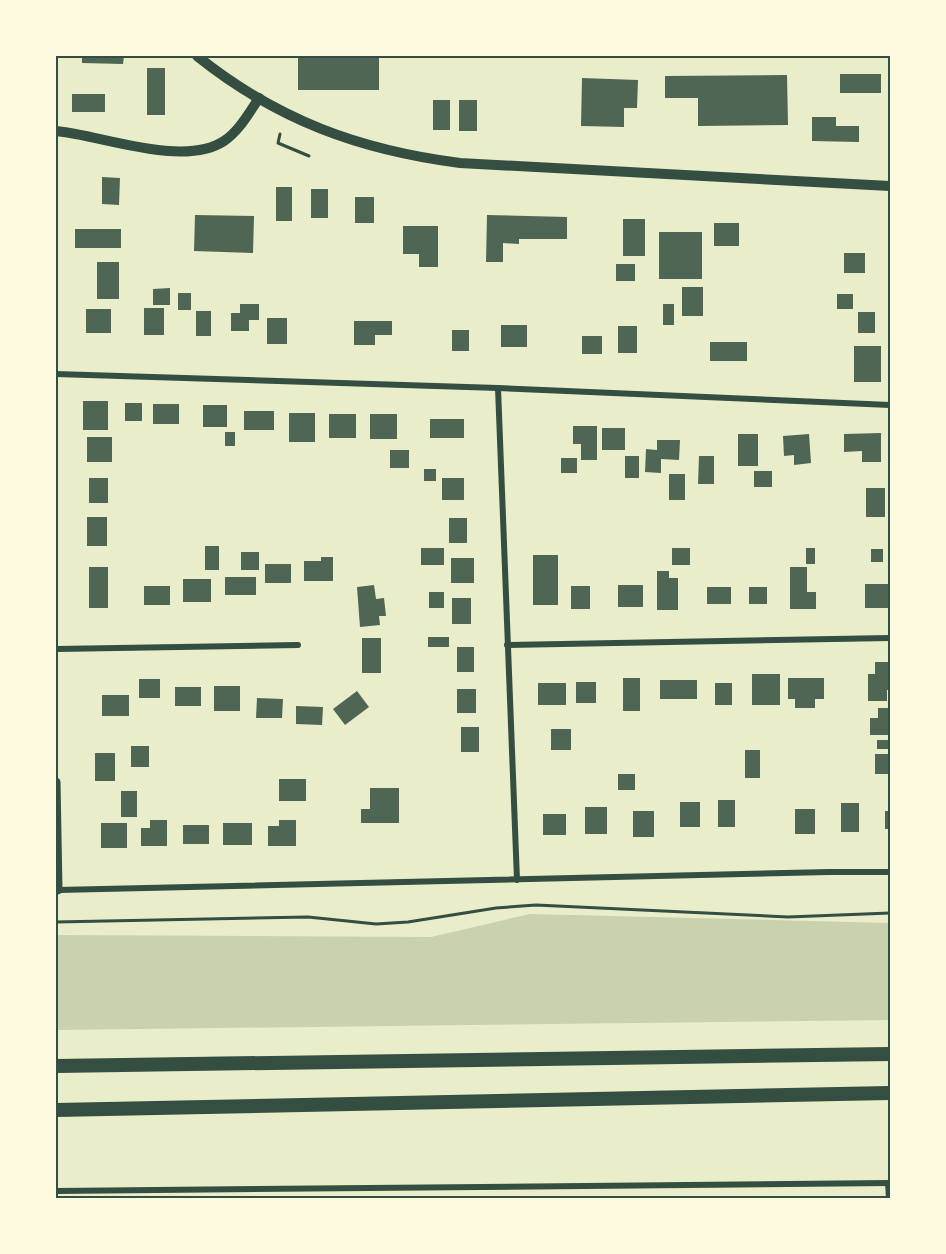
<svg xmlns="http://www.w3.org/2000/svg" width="946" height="1254" viewBox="0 0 946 1254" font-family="Raleway,sans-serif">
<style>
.green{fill:#cad2ad}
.building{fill:#4f6655}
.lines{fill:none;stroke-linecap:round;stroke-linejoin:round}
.path{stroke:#344e41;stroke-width:3}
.minor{stroke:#344e41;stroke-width:6}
.tertiary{stroke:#344e41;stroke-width:9}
.secondary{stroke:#344e41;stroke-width:10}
.primary{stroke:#344e41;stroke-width:10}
.motorway{stroke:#344e41;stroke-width:14}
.neatline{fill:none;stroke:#344e41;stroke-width:2}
</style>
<rect width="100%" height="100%" fill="#e9edc9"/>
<!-- green -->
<path class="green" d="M530,914L890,923V1020L56,1030V935L431,937Z"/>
<!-- building -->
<g class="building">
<path d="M82,56H124L123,64L82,63Z"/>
<rect x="298" y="56" width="81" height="34"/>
<rect x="147" y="68" width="18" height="47"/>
<rect x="840" y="74" width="41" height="19"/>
<path d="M787,75L788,125L698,126V98H665V76Z"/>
<path d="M582,78L638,80L637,108H624V127L581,126Z"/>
<rect x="72" y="94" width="33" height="18"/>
<rect x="433" y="100" width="17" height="30"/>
<rect x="459" y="100" width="18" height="31"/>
<path d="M812,117H836V126H859V142L812,141Z"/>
<path d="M102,177L120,178L119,205L102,204Z"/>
<rect x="276" y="187" width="16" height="34"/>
<rect x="311" y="189" width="17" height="29"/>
<rect x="355" y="197" width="19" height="26"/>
<path d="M195,215L254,216L253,253L194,251Z"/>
<path d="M487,215L567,217V239H519V244L503,243V262H486Z"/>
<rect x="623" y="219" width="22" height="37"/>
<rect x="714" y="223" width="25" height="23"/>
<path d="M403,226H438V267H419V254H403Z"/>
<rect x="75" y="229" width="46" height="19"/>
<rect x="659" y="232" width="43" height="47"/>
<rect x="844" y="253" width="21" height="20"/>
<rect x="97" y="262" width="22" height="37"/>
<rect x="616" y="264" width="19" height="17"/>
<rect x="682" y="287" width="21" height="29"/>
<path d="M170,288V305H153V289Z"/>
<rect x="178" y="293" width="13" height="17"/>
<rect x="837" y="294" width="16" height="15"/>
<path d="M240,304H259V320H249V331H231V313H240Z"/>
<rect x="663" y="304" width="11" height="21"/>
<rect x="144" y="308" width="20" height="27"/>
<rect x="86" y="309" width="25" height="24"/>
<rect x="196" y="311" width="15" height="25"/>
<rect x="858" y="312" width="17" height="21"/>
<rect x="267" y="318" width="20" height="26"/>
<path d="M354,321H392V335H375V345H354Z"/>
<rect x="501" y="325" width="26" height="22"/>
<rect x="618" y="326" width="19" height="27"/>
<rect x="452" y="330" width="17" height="21"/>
<rect x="582" y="336" width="20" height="18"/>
<rect x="710" y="342" width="37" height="19"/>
<rect x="854" y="346" width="27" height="36"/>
<rect x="83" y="401" width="25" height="29"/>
<rect x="125" y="403" width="17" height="18"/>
<rect x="153" y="404" width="26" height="20"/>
<rect x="203" y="405" width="24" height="22"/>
<rect x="244" y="411" width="30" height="19"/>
<rect x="289" y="413" width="26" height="29"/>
<rect x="329" y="414" width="27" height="24"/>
<rect x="370" y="414" width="27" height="25"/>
<rect x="430" y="419" width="34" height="19"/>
<path d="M573,426H597V460H581V444H573Z"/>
<rect x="602" y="428" width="23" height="22"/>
<rect x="225" y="432" width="10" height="14"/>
<path d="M881,433V462H862V451L844,452V434Z"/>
<rect x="738" y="434" width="20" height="32"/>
<path d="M809,434L811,463L794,465V455L784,456L783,436Z"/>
<rect x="87" y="437" width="25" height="25"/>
<path d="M657,440H680L679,460L661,459V473L645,472L646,449L657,450Z"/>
<rect x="390" y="450" width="19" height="18"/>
<rect x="625" y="456" width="14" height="22"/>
<path d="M699,456H714V484H698Z"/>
<rect x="561" y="458" width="16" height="15"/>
<rect x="424" y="469" width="12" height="12"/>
<rect x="754" y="471" width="18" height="16"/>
<rect x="669" y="474" width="16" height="26"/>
<rect x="89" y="478" width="19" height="25"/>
<rect x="442" y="478" width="22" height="22"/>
<rect x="866" y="488" width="19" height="29"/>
<rect x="87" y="517" width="20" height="29"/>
<rect x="449" y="518" width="18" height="25"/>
<rect x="205" y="546" width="14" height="24"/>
<rect x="421" y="548" width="23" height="17"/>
<rect x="672" y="548" width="18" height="17"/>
<rect x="806" y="548" width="9" height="16"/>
<rect x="871" y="549" width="12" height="13"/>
<rect x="241" y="552" width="18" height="18"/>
<rect x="533" y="555" width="25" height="50"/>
<path d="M321,557H333V581H304V561H321Z"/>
<rect x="451" y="558" width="23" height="25"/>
<rect x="265" y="564" width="26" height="19"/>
<rect x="89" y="567" width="19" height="41"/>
<path d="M790,567H807V592H816V609H790Z"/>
<path d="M657,571H669V578H678V610H657Z"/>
<rect x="225" y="577" width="31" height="18"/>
<rect x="183" y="579" width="28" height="23"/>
<rect x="865" y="584" width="24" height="24"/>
<path d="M374,585L376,599L384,598L386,616H379L380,625L360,627L357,587Z"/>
<rect x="618" y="585" width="25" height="22"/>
<rect x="144" y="586" width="26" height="19"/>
<rect x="571" y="586" width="19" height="23"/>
<rect x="707" y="587" width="24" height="17"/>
<rect x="749" y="587" width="18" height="17"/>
<rect x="429" y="592" width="15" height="16"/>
<rect x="452" y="598" width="19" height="26"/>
<rect x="428" y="637" width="21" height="10"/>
<rect x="362" y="638" width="19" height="35"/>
<rect x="457" y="647" width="17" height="25"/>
<path d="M875,662H890V690H887V701H868V674H875Z"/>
<rect x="752" y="674" width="28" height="31"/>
<rect x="623" y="678" width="17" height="33"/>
<path d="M788,678H824V699H815V708H795V699H788Z"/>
<rect x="139" y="679" width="21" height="19"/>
<rect x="660" y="680" width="37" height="19"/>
<rect x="576" y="682" width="20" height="21"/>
<rect x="538" y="683" width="28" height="22"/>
<rect x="715" y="683" width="17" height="22"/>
<rect x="214" y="686" width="26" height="25"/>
<rect x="175" y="687" width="26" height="19"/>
<rect x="457" y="689" width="19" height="24"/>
<path d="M357,691L369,707L345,725L333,709Z"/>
<rect x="102" y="695" width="27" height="21"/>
<path d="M257,698L283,699L282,718H256Z"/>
<path d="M296,706L323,707L322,725L296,724Z"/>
<path d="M878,708H890V735H870V718H878Z"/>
<rect x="461" y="727" width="18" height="25"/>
<rect x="551" y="729" width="20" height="21"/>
<rect x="877" y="740" width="13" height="9"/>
<rect x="131" y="746" width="18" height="21"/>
<rect x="745" y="750" width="15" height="28"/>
<rect x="95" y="753" width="20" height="28"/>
<rect x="875" y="754" width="15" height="20"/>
<rect x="618" y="774" width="17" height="16"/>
<rect x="279" y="779" width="27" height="22"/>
<path d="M370,788H399V823H361V809H370Z"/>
<rect x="121" y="791" width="16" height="26"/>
<rect x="718" y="800" width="17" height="27"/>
<rect x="680" y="802" width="20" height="25"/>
<rect x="841" y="803" width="18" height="29"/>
<rect x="585" y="807" width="22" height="27"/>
<rect x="795" y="809" width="20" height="25"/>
<rect x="633" y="811" width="21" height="26"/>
<rect x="885" y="811" width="5" height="18"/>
<rect x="543" y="814" width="23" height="21"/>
<path d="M150,820H167V846H141V828H150Z"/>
<path d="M279,820H296V846H268V826H279Z"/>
<rect x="101" y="823" width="26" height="25"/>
<rect x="223" y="823" width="29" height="22"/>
<rect x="183" y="825" width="26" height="19"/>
</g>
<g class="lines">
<!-- path -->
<g class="path">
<path d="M280,134L278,143L309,156"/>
<path d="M56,922L308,917L376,924L408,922L496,908L536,905L788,917L890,913"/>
</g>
<!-- minor -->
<g class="minor">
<path d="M56,374L498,388L890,405"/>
<path d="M498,388L517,880"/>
<path d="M507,645L890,638"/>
<path d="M56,649L298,645"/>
<path d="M58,890L829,872H890"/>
<path d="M888,1183L889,1198"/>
<path d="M56,1191L890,1183"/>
</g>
<!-- tertiary -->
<path class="tertiary" d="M56,782L58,890H56"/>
<!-- secondary -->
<path class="secondary" d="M56,131C101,135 183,168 224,141C239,131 249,113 259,98"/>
<!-- primary -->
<path class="primary" d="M197,56C277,120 359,150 460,163L890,186"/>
<!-- motorway -->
<g class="motorway">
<path d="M56,1066L890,1054"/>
<path d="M56,1110L890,1093"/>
</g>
</g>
<!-- border -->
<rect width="946" height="1254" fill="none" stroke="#fefae0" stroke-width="114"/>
<rect x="57" y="57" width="832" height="1140" class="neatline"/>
</svg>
